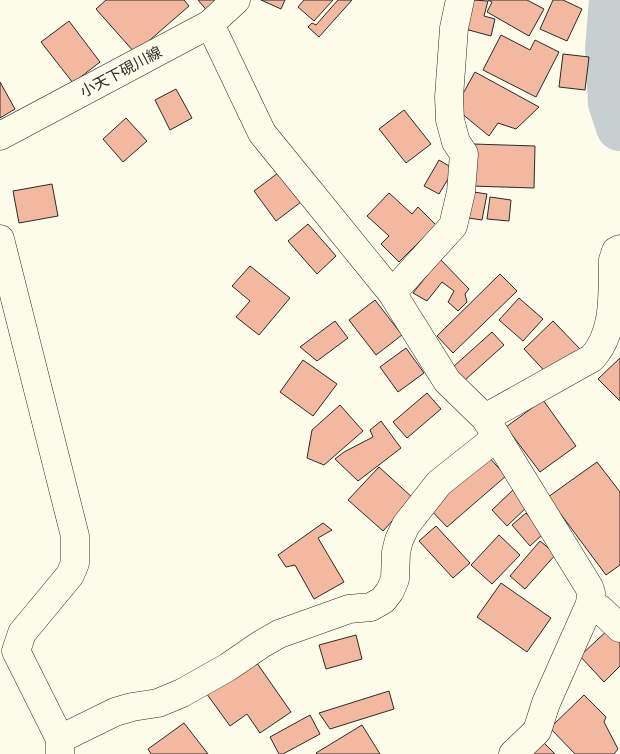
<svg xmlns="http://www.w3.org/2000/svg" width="620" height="754" viewBox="0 0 620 754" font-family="'Crimson Pro','Noto Sans JP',serif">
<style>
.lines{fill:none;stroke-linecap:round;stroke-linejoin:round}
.river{stroke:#c7d0d0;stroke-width:48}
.building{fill:#f2b8a0;stroke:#2b2b2b}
.minor-casing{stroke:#2b2b2b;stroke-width:29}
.major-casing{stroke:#2b2b2b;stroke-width:29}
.minor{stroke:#fdfbea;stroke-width:28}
.major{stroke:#fdfbea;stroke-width:28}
.labels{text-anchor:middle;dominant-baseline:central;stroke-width:4;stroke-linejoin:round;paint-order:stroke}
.street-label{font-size:15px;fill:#2b2b2b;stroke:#fdfbea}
</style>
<rect width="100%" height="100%" fill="#fdfbea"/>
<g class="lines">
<!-- river -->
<path class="river" d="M613,0L609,49L612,103L620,127"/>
</g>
<!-- building -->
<g class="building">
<path d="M106,0H184L189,6L135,53L96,9Z"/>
<path d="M198,0H223L209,13Z"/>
<path d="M261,0H285L281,9Z"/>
<path d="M304,0H333L314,21L298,7Z"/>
<path d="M338,0H352L319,37L308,27L312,23L316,25Z"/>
<path d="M473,0L488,1L484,16L495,19L491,36L465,29Z"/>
<path d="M488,0H527L544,9L529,36L487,12L492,2Z"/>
<path d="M553,0H563L582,9L567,41L540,29Z"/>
<path d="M69,21L100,62L73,83L41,42Z"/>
<path d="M501,35L530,50L535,40L559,52L536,97L483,70Z"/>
<path d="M563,54L589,57L585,90L559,87Z"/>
<path d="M475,72L539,107L516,129L498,123L489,136L455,108Z"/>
<path d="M0,82L15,109L0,118Z"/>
<path d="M176,89L192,118L170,130L155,100Z"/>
<path d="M404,110L431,144L406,163L379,129Z"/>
<path d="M126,118L147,141L123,162L103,139Z"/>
<path d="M473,144L535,146L534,188L471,186Z"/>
<path d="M439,160L454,169L439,194L424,186Z"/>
<path d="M278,173L301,202L276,221L254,191Z"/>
<path d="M52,184L58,216L19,223L13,191Z"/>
<path d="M467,191L487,194L482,220L462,217Z"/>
<path d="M389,193L412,214L418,207L436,225L399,262L381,244L389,236L367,216Z"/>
<path d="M490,197L511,200L509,221L487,219Z"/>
<path d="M308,224L336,256L317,274L288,241Z"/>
<path d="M440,259L469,289L465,294L467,302L458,311L448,302L454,291L442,282L427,301L413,293Z"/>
<path d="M250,266L290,298L259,335L236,317L250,301L232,286Z"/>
<path d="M500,274L517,291L453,353L437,336Z"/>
<path d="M519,298L543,319L523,341L499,320Z"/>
<path d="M375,300L402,335L376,355L349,320Z"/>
<path d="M335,321L348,338L317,361L300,347Z"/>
<path d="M553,321L581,350L552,379L524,349Z"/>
<path d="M492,332L504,345L465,380L453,367Z"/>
<path d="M406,348L424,373L398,392L380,367Z"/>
<path d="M620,358V401L598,379Z"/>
<path d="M303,360L337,384L313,416L280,392Z"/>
<path d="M427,393L441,409L407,438L393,422Z"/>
<path d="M543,400L576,446L540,472L506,427Z"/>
<path d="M340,405L363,431L324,465L307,458L312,430Z"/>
<path d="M381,421L401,448L358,481L335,459L344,452L373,437L370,430Z"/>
<path d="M486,454L506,476L447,527L427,506Z"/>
<path d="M597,462L620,492V565L606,575L548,497Z"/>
<path d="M379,467L413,498L383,531L348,500Z"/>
<path d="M514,489L529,505L507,526L492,510Z"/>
<path d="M526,513L544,533L530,546L512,525Z"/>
<path d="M323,523L332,530L318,538L344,582L314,599L295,565L286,567L278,555Z"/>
<path d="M436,526L470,563L453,578L419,541Z"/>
<path d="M499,535L520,555L492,584L471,565Z"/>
<path d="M540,541L556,554L525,589L510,576Z"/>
<path d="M501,583L551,618L527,652L477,617Z"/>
<path d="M613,625L620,632V666L604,682L580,656Z"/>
<path d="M356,635L362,659L326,669L319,645Z"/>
<path d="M252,656L291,712L260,733L247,714L230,726L204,690Z"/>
<path d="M389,691L394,709L330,729L319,713Z"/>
<path d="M584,695L606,717L604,722L618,749L614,754H575L550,728Z"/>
<path d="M310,715L320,734L283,754H279L270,737Z"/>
<path d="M184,723L208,754H151L148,749Z"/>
<path d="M362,725L380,754H317L316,753Z"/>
<path d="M541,740L555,754H528Z"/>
</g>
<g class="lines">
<defs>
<g id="minor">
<path d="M210,24L262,133L392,293L447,381L485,418L589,587L591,593L590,604L546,703L537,731L513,754"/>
<path d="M0,239L75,536V563L70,575L22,633L16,651L60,739V754"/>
<path d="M392,293L453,226L461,192L464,154L456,142L450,120L449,97L454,28L460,0"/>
<path d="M485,418L592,358C616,332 612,294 613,260L616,251L620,249"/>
<path d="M590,604L600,609L620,628"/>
<path d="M60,739L115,712L132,707L158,703L182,693L228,667L260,645L279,634L349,609L371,607L383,600L390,591L395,579L396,552L399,540L406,525L439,483L497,437"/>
</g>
<path id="major" d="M0,136L210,24L236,0"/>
</defs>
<!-- minor casing -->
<use href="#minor" class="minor-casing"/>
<!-- major casing -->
<use href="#major" class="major-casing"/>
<!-- minor -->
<use href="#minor" class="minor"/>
<!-- major -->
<use href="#major" class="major"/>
</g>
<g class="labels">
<!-- street labels -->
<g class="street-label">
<text transform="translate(121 72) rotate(-28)">小天下硯川線</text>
</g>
</g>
</svg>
